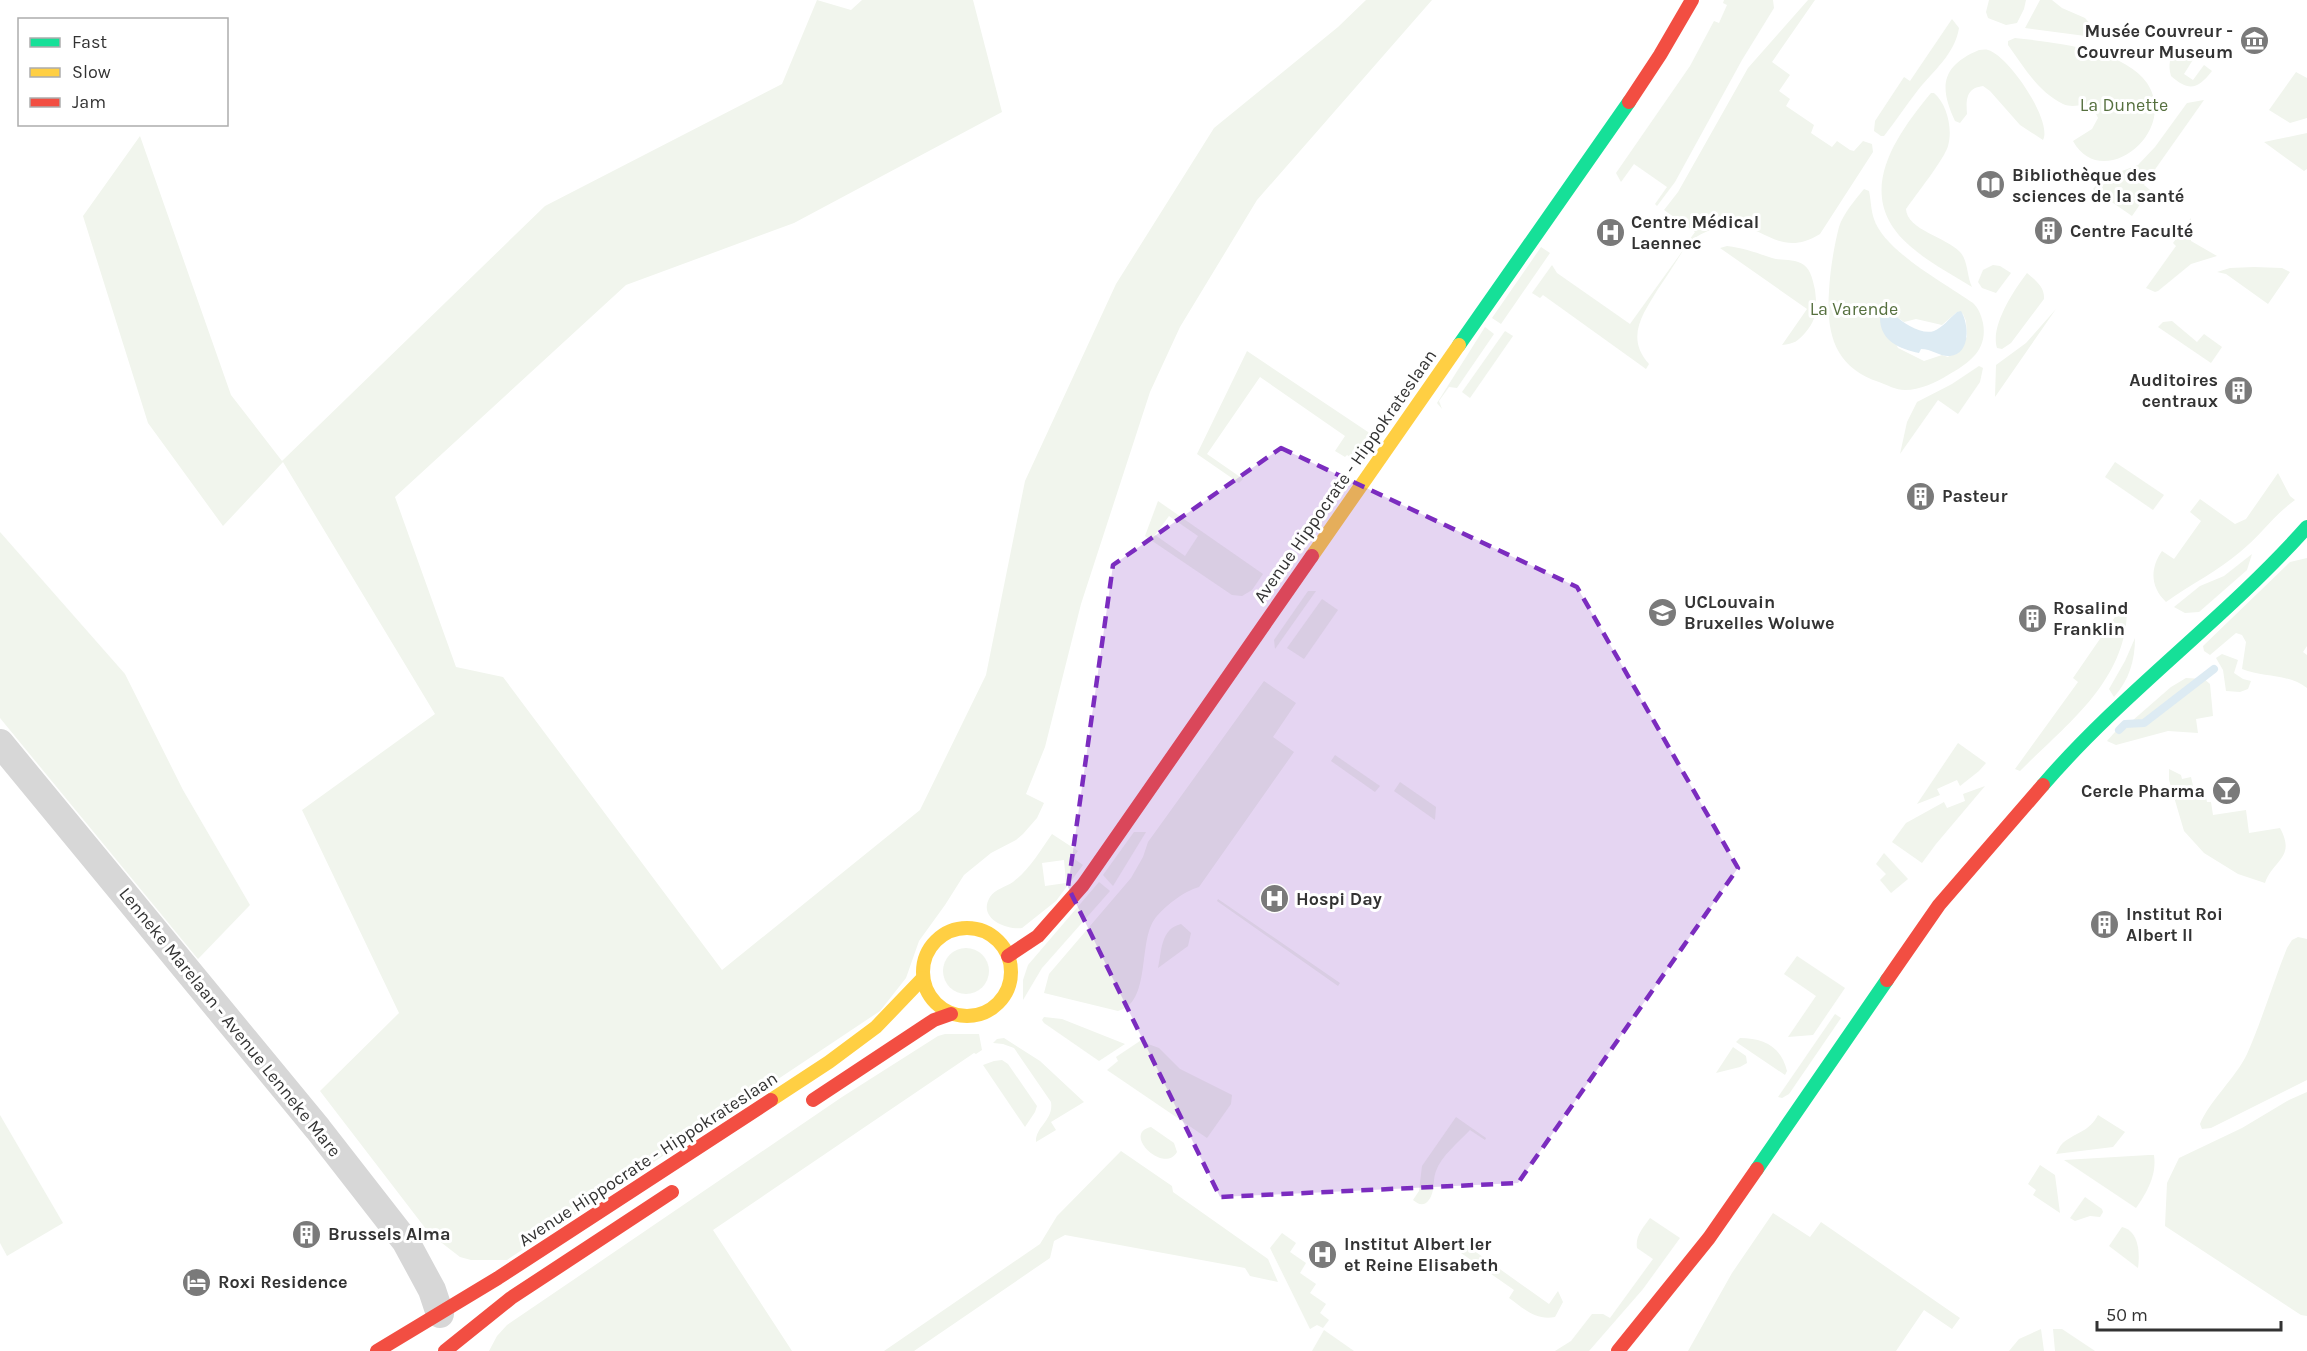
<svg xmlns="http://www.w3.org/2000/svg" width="2307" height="1351" viewBox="0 0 2307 1351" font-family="Karla,sans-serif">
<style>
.green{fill:#f1f5ed;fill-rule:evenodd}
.water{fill:#ddebf3}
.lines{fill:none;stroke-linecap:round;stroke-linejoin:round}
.stream{stroke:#ddebf3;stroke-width:8}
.street{stroke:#d7d7d7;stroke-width:28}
.fast{stroke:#16e098;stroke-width:14}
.slow{stroke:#ffcf43;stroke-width:14}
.jam{stroke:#f24e42;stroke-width:14}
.marked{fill:#7b2cbf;fill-opacity:0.2;stroke:#7b2cbf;stroke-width:4.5;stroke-dasharray:12 8;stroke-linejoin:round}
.labels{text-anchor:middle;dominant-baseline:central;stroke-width:6;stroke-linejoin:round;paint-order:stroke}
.poi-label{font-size:18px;font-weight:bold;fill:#333;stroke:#fff;text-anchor:start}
.park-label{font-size:18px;fill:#56703f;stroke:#fff}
.street-label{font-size:18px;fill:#333;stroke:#fff}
</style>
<rect width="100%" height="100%" fill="#fff"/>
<!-- green -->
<g class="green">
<path d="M817,0L851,10L862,0H973L1002,112L794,223L626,285L395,497L456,667L503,677L722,970L920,810L986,675L1025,481L1116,284L1214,128L1338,27L1366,0H1432L1257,200L1180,327L1150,392L1081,604L1045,747L1026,794L1044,803L1037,818L1023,834L1016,840L991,853L964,875L945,905L919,941L906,978L880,1011L507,1260H471L460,1257L429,1233L320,1091L399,1013L302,810L435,714L283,462L223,526L148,423L83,216L140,136L231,395L282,461L545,206L782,84Z"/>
<path d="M1724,0H1773L1774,8L1742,60L1675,182L1657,206L1655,204L1667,187L1634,164L1621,182L1616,173L1690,66L1714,21L1719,23L1727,5L1723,3Z"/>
<path d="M1808,0H1815L1772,62L1790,75L1779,91L1790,99L1786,106L1814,125L1811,133L1832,147L1837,141L1850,150L1854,151L1863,141L1872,144L1873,152L1820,234C1778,260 1763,221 1726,226C1712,227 1699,235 1687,243L1695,232L1664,210L1678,192L1748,68Z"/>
<path d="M1989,0H2026L2024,9L2017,23L2006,25L1988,18L1986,12Z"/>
<path d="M2040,0H2052L2062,8L2085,18L2093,27V37L2025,28Z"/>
<path d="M1952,19L1959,28C1955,54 1933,71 1918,90C1906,105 1896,121 1884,136H1881L1874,131L1875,121L1904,77L1910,81Z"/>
<path d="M2015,38C2052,42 2124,49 2147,83C2180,133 2101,193 2073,141L2092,129L2098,118C2088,95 2079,111 2063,104C2038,92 2024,67 2008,45V41Z"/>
<path d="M2179,48H2186L2184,51L2194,58L2184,74L2193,80L2204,65L2212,71C2198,89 2189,92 2171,76C2168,65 2169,55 2179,48Z"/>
<path d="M1979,50C1982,50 1985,49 1988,50C2008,55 2053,121 2043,140L2020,125L1990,91L1983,86C1966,88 1966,100 1967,114L1960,123L1955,121C1939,87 1941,66 1979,50Z"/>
<path d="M2296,72L2307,78V118L2290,123L2269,110Z"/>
<path d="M1931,93H1934C1947,104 1953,129 1948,146C1945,158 1915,196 1906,209C1907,230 1946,237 1960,252C1968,260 1967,277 1972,287C1951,274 1928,262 1910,246C1853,197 1893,139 1931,93Z"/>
<path d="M2204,100L2144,185L2150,190L2132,216L2093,189L2103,178L2138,165L2155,147L2187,103Z"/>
<path d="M2307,133V169L2304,171L2264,142Z"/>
<path d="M1864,189L1869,191C1871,200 1871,211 1874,219C1884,251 1946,284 1973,303C1979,309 1981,315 1983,323C1988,350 1969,363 1948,375C1935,383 1920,390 1905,390C1896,390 1887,385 1879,382C1835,367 1826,334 1829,291C1830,271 1834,246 1839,227C1843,214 1855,200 1864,189ZM1885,300L1889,302L1894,315L1904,322L1916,319L1942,325L1957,312L1963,314L1966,321L1967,337L1948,357L1942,355L1924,361L1898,348L1881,313Z"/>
<path d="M2191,218V241L2217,256L2191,264L2158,291L2155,292L2146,288L2176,246L2173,243Z"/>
<path d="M1686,246C1677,260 1668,275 1658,289C1643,314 1625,337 1649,364L1646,369L1543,295L1540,298L1532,293L1552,265L1557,273L1630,324Z"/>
<path d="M1727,246C1744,248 1757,253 1772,258C1782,261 1795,258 1804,265C1811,270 1813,281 1815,290C1817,308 1818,318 1805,333C1798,341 1794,344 1782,345L1807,309L1720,248Z"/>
<path d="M1541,247L1550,253L1501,324L1492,318Z"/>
<path d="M1993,265L2000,266L2011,273L1996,293L1982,288L1978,282L1983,270Z"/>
<path d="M2254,267L2282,268L2290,272L2268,304L2226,274L2217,272L2230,268Z"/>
<path d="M2027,273C2035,280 2045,287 2044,299L2011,343L2002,349L1997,348C1990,326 2014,290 2027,273Z"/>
<path d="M2056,309L1995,397L1996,365L2026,343Z"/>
<path d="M2172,321L2197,342L2204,334L2222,347L2211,363L2158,327L2163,322Z"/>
<path d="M1485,327L1494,334L1457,388L1449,387L1439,401L1442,409L1437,403Z"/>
<path d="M1505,331L1513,336L1470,398L1462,392Z"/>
<path d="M1247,351L1377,438L1359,463L1347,455L1345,457L1335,451L1345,436L1260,377L1207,454L1243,479L1239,483L1197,454Z"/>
<path d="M1979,366L1983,368L1980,382L1958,414L1938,400L1900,454L1907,422L1917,402L1952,384Z"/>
<path d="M2115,462L2164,495L2153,510L2105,477Z"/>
<path d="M2278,473L2290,496L2295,500C2274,515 2260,536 2240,552C2218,571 2191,584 2166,602C2150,587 2150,568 2162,551L2174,559L2201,521L2190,512L2200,499L2235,524L2246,519Z"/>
<path d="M1158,501L1263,574L1252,590L1242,596L1232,595L1145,536ZM1169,516L1198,536L1185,556L1155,535Z"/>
<path d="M0,532L125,674L183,790L250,905L198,959L0,718Z"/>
<path d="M2252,554L2247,570L2199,612L2185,613L2174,607L2200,586L2224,576Z"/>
<path d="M2307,558V646L2303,652L2307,655V688C2287,673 2264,678 2242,669L2246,642L2242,635L2236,633L2210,655L2204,651L2203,646L2290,562Z"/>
<path d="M1308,591H1316L1275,649L1274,640Z"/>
<path d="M1322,599L1338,610L1304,659L1287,648Z"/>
<path d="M2124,604L2127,605C2129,679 2068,723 2020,771L2015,769L2078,682L2073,678Z"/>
<path d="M2135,638C2135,661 2129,680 2114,697L2109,689L2125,661Z"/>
<path d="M2222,654L2238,660L2234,673L2243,679L2251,681L2248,689L2240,692L2226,691L2223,670L2216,658Z"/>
<path d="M2186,678L2204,679L2210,684L2213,716L2196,719L2198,733L2168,731L2116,745L2107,741L2123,723L2132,721L2171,687Z"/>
<path d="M1264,681L1296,703L1273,737L1294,752L1199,887C1184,891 1163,907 1154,920C1138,944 1151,1003 1118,1011L1044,993L1049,974L1131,878L1143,857L1148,842Z"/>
<path d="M1958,743L1986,763L1979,771L1960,786L1957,780L1937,789L1940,795L1917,804Z"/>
<path d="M1335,755L1380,786L1375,792L1331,761Z"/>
<path d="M2169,769L2181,775L2182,779L2191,777L2194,790L2204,788L2207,802H2211L2213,815L2246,810L2249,833L2280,828C2296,858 2274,859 2265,883L2238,874L2204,853L2184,831L2169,780Z"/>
<path d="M1400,782L1436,807L1435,820L1394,791Z"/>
<path d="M1985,786L1936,844L1922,863L1892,842L1906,823L1944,802L1947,808L1965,801L1963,794Z"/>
<path d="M1134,832H1146L1113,886L1103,875Z"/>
<path d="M1052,834L1078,851L1073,858L1083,865L1056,901L1022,928C1006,930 977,918 990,897C995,889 1006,887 1013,882C1030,869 1040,851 1052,834ZM1064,860L1066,883L1045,886L1042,863Z"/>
<path d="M1884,853L1908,879L1891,893L1880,880L1886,874L1876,864Z"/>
<path d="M1099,882L1110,891L1042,968L1023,1000V980L1028,965Z"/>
<path d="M1218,899L1340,983L1338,986L1217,901Z"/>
<path d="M1181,924L1191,933L1188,946L1158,968C1162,952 1160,929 1181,924Z"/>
<path d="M2298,937L2307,939V1080L2211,1128L2202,1129L2200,1124C2210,1100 2235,1079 2247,1054C2262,1020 2273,983 2287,948L2292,940Z"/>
<circle cx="966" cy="971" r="23"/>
<path d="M1797,956L1845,988L1813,1035L1788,1037L1816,996L1784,974Z"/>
<path d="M1835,1014L1841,1018L1789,1094L1782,1098L1778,1097Z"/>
<path d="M1044,1017L1062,1019L1125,1044L1099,1061L1044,1023L1042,1020Z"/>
<path d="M945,1034H979L982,1050L976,1054L974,1053L713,1230L792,1351H489L497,1336L507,1325L842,1097L938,1036Z"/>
<path d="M1004,1038L1040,1061L1084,1102L1051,1122L1056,1130L1036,1142C1035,1127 1054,1120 1051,1102L1014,1048L1003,1044L993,1043L997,1039Z"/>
<path d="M1740,1038C1763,1038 1781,1046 1787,1071L1785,1075L1736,1042Z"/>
<path d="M1140,1041L1159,1048L1180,1069L1232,1095L1231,1104L1207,1138L1107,1070L1118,1061L1116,1057Z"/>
<path d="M1733,1047L1746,1056L1747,1063L1740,1067L1716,1073Z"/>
<path d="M1002,1060L1008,1064L1037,1106L1035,1112L1025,1127L983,1065L994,1061Z"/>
<path d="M2307,1092V1316L2301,1315L2165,1226L2167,1183L2179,1158L2242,1128L2289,1100Z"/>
<path d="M0,1115L63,1223L7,1256L0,1243Z"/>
<path d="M2098,1115L2125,1132L2113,1147L2056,1154C2058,1150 2061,1144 2064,1142C2077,1132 2090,1131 2098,1115Z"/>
<path d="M1456,1117L1486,1138L1485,1140L1470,1130C1459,1142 1441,1156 1436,1171C1432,1181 1436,1195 1426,1203C1421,1206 1417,1203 1413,1200L1419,1191L1422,1166Z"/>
<path d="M1151,1127L1174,1143L1177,1152C1164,1175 1121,1133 1151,1127Z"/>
<path d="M1121,1151L1172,1186L1173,1192L1268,1259L1278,1282L1250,1276L1245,1268L1065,1235L1054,1241L1050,1258L914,1351H884L1040,1244L1057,1216Z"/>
<path d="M2149,1155H2154C2157,1175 2147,1192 2136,1208L2064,1160Z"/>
<path d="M2040,1165L2055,1175L2060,1213L2033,1195L2036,1190L2028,1184Z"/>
<path d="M2085,1197L2102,1209L2103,1212L2100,1217L2090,1216L2075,1221L2070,1218Z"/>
<path d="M1773,1213L1810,1237L1821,1222L1960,1318L1952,1329L1924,1310L1896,1351H1688L1732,1273Z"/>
<path d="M1650,1218L1680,1238L1643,1289L1589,1351H1555L1571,1341L1592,1314H1603L1610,1318L1653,1259L1637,1248C1635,1236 1643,1228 1650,1218Z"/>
<path d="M2122,1227C2139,1231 2140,1253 2138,1268L2109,1246Z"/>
<path d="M1282,1233L1296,1243L1290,1252L1306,1263L1300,1273L1316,1284L1310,1293L1326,1304L1320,1313L1329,1320L1323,1328L1317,1325L1310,1329L1270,1248Z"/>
<path d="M1466,1245L1549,1304L1558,1291L1563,1302L1555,1317C1536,1321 1523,1308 1509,1298L1514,1290L1461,1253Z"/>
<path d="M2041,1329L2044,1351H2009L2019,1339Z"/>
<path d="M2053,1329H2062L2095,1351H2055Z"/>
<path d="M1324,1330L1354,1351H1312Z"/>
</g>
<!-- water -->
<path class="water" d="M1885,300C1891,304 1890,310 1895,315C1904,324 1922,335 1934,331C1942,328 1950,318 1957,312L1961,311C1969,324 1971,354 1950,356C1940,357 1932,349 1921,349L1919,353C1900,349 1880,341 1880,318C1881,312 1884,306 1885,300Z"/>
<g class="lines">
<!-- stream -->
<path class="stream" d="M2119,730L2125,724L2144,723L2214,669"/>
<!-- street -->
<path class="street" d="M0,743L318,1129L406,1242L432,1290L440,1314"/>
<!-- fast -->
<g class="fast">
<path d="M1459,345L1629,102"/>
<path d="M2043,785C2123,692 2225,619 2307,527"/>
<path d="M1757,1169L1887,980"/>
</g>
<!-- slow -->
<g class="slow">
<path d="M1312,556L1459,345"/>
<circle cx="967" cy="972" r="44"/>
<path d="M771,1100L829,1062L876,1027L923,978"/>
</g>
<!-- jam -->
<g class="jam">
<path d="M1629,102L1660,55L1692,0"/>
<path d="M1008,956L1038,936L1083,885L1312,556"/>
<path d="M1887,980L1939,905L2043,785"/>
<path d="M813,1100L934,1020L951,1014"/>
<path d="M377,1351L498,1278L771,1100"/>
<path d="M445,1351L511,1298L672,1192"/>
<path d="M1618,1351L1709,1238L1757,1169"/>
</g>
</g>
<!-- marked area -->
<path class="marked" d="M1281,448L1577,587L1738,868L1518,1183L1220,1197L1068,887L1113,565Z"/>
<!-- icons -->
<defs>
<symbol id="museum-disc" viewBox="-11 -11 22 22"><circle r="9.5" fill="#7a7a7a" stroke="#fff"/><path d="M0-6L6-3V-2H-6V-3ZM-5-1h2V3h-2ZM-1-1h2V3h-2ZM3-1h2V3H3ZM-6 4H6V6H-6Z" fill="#fff"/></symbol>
<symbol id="library-disc" viewBox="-11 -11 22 22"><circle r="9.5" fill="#7a7a7a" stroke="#fff"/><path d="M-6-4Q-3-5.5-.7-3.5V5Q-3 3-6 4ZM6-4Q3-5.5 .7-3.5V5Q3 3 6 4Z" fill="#fff"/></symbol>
<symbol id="building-disc" viewBox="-11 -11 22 22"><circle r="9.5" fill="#7a7a7a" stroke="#fff"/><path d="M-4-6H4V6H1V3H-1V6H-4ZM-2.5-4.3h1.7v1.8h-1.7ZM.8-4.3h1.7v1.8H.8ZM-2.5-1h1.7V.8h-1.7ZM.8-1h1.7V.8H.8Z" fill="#fff"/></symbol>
<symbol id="hospital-disc" viewBox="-11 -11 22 22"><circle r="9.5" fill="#7a7a7a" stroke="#fff"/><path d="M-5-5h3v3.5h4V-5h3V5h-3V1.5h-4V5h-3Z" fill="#fff"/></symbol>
<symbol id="university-disc" viewBox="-11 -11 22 22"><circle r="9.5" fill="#7a7a7a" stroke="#fff"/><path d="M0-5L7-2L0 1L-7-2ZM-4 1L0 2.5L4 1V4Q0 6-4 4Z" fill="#fff"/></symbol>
<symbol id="bar-disc" viewBox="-11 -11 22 22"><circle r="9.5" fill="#7a7a7a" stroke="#fff"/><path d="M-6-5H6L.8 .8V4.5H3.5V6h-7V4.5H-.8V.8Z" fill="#fff"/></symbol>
<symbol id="hotel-disc" viewBox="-11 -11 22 22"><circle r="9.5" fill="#7a7a7a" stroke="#fff"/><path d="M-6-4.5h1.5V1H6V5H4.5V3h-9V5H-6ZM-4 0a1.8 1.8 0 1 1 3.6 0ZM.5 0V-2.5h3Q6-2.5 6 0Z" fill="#fff"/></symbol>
</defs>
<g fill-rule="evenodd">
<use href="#museum-disc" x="2238" y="24" width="33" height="33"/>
<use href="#library-disc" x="1974" y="168" width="33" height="33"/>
<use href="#building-disc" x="2032" y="214" width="33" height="33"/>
<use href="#hospital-disc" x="1594" y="216" width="33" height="33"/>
<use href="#building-disc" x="2222" y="374" width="33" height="33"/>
<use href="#building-disc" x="1904" y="480" width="33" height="33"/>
<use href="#university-disc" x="1646" y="596" width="33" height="33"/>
<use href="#building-disc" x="2016" y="602" width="33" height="33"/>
<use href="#bar-disc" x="2210" y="774" width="33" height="33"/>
<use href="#hospital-disc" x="1258" y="882" width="33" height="33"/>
<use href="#building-disc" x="2088" y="908" width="33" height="33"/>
<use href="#building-disc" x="290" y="1218" width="33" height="33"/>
<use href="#hospital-disc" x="1306" y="1238" width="33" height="33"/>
<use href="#hotel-disc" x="180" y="1266" width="33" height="33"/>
</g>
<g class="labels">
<!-- poi labels -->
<g class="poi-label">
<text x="2233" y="31" text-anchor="end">Musée Couvreur -<tspan x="2233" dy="21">Couvreur Museum</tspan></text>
<text x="2012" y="175">Bibliothèque des<tspan x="2012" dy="21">sciences de la santé</tspan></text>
<text x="1631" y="222">Centre Médical<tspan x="1631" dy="21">Laennec</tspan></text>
<text x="2070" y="231">Centre Faculté</text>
<text x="2218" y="380" text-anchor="end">Auditoires<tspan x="2218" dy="21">centraux</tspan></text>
<text x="1942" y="496">Pasteur</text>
<text x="1684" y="602">UCLouvain<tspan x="1684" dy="21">Bruxelles Woluwe</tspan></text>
<text x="2053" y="608">Rosalind<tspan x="2053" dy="21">Franklin</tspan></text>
<text x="2205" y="791" text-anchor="end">Cercle Pharma</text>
<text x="1296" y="899">Hospi Day</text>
<text x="2126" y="914">Institut Roi<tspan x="2126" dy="21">Albert II</tspan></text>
<text x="328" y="1234">Brussels Alma</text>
<text x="1344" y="1244">Institut Albert Ier<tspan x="1344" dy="21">et Reine Elisabeth</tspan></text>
<text x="218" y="1282">Roxi Residence</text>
</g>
<!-- park labels -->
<g class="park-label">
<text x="2124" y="105">La Dunette</text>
<text x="1854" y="309">La Varende</text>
</g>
<!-- street labels -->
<g class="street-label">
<text transform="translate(1345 476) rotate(-55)">Avenue Hippocrate - Hippokrateslaan</text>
<text transform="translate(230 1022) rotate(51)">Lenneke Marelaan - Avenue Lenneke Mare</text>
<text transform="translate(648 1159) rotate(-33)">Avenue Hippocrate - Hippokrateslaan</text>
</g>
</g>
<!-- legend -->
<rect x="18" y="18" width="210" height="108" fill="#ffffff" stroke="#adadad" stroke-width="1.5"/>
<rect x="30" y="38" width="30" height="9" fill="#16e098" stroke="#adadad" stroke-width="1.5"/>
<text x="72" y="48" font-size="18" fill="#333333">Fast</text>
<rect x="30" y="68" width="30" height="9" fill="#ffcf43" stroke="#adadad" stroke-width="1.5"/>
<text x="72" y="78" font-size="18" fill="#333333">Slow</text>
<rect x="30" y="98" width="30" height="9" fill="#f24e42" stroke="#adadad" stroke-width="1.5"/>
<text x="72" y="108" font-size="18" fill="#333333">Jam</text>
<!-- scale -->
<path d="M2097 1321v9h184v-9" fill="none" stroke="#333333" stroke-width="3"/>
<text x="2106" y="1321" font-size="18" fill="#333333" stroke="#ffffff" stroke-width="4.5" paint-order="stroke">50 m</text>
</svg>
